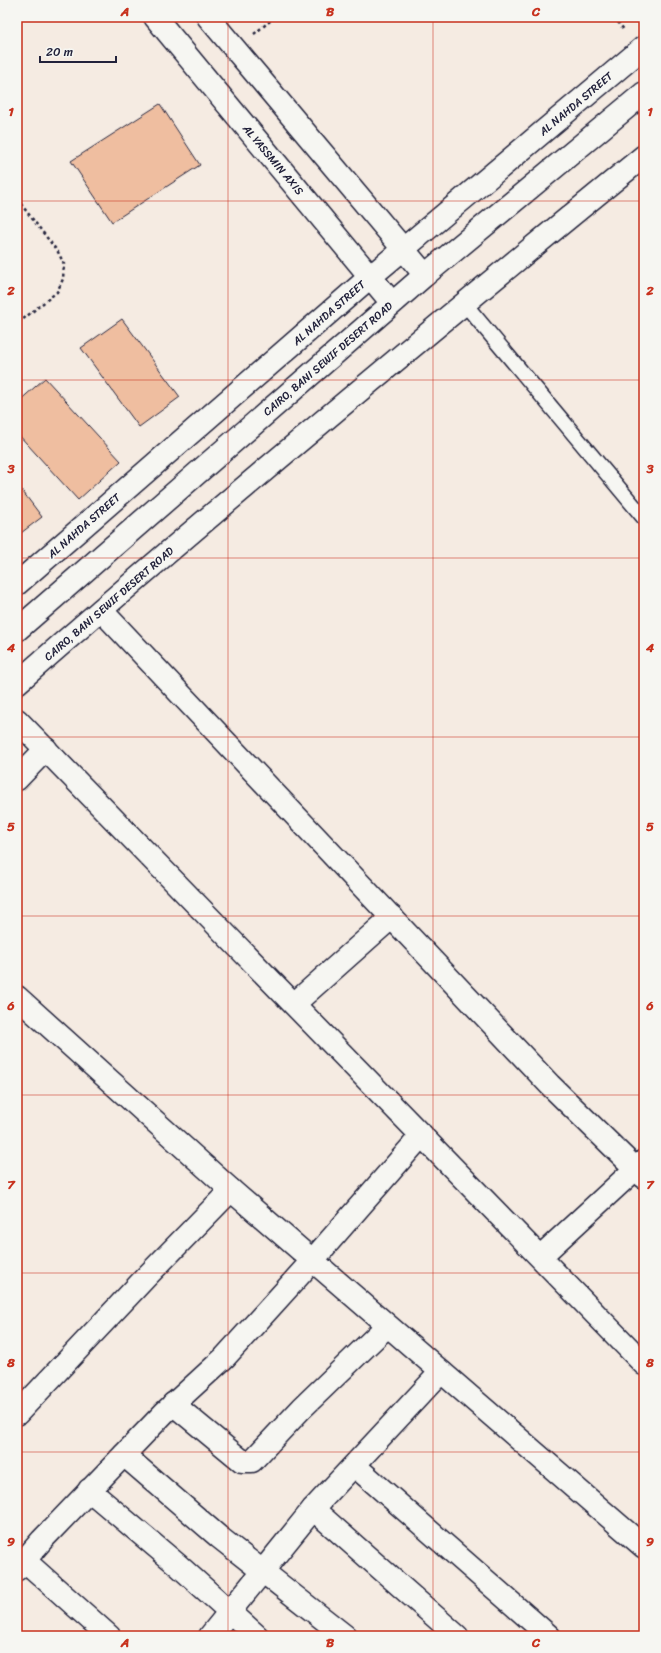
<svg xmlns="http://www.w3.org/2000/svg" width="661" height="1653" viewBox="0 0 661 1653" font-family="Sriracha,sans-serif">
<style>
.building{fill:#efbea0;stroke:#22223b}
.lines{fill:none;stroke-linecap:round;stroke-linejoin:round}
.service-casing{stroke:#22223b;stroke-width:17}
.minor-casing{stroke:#22223b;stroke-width:25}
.tertiary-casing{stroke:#22223b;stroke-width:25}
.primary-casing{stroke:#22223b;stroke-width:25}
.path{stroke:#22223b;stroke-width:2.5;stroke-dasharray:3 3;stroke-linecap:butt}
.service{stroke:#f6f6f2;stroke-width:14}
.minor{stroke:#f6f6f2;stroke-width:22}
.tertiary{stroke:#f6f6f2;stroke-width:22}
.primary{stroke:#f6f6f2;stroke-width:22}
.grid{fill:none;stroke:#c8321e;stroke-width:1;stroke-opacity:0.55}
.labels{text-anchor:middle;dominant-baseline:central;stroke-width:3.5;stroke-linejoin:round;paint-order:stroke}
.street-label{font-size:11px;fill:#22223b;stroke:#f6f6f2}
.neatline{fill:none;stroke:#c8321e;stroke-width:1.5}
.grid-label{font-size:13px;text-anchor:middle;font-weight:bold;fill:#c8321e}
</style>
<rect width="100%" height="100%" fill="#f5ebe2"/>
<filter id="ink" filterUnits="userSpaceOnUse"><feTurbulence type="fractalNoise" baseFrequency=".025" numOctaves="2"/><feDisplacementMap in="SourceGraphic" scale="8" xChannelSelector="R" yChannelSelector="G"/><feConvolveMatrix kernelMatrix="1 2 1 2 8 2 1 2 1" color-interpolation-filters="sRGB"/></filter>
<g filter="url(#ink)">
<!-- building -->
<g class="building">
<path d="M160,104L200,165L112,222L71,161Z"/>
<path d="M122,319L180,397L139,427L81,348Z"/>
<path d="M45,378L121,461L78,500L17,433V403Z"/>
<path d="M17,484L42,517L17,536Z"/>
</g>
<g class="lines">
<defs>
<path id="service" d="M464,303L644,518"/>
<g id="minor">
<path d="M17,584L370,277L644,47"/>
<path d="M101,610L550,1085L644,1177"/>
<path d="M17,720L644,1364"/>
<path d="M17,779L46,749"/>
<path d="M17,997L231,1190L644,1547"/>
<path d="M294,1004L392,917"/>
<path d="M541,1256L644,1161"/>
<path d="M173,1404L242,1461H252L302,1408L387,1326"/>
<path d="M17,1414L147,1276L231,1190"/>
<path d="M124,1455L219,1537L345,1636"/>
<path d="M355,1466L549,1636"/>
<path d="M89,1490L179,1566L257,1636"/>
<path d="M313,1509L457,1636"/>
<path d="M24,1560L109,1636"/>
<path d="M17,1569L42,1540L165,1412L225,1357L312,1261L422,1135"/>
<path d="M210,1636L313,1509L441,1372"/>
</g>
<g id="tertiary">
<path d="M155,17L392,303"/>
<path d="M208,17L425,275"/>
</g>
<g id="primary">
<path d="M17,630L425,275L644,93"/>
<path d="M17,683C222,503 432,329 644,156"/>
</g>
</defs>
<!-- service casing -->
<use href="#service" class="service-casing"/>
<!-- minor casing -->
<use href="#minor" class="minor-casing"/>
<!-- tertiary casing -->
<use href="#tertiary" class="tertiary-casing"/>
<!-- primary casing -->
<use href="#primary" class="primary-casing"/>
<!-- path -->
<g class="path">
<path d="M614,17L625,31"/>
<path d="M254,34L275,17"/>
<path d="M17,199L58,252L64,264L63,279L57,292L17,324"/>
</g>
<!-- service -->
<use href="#service" class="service"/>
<!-- minor -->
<use href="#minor" class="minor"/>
<!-- tertiary -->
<use href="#tertiary" class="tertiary"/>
<!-- primary -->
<use href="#primary" class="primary"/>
</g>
</g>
<!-- grid -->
<path class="grid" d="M228,17V1636M433,17V1636M17,201H644M17,380H644M17,558H644M17,737H644M17,916H644M17,1095H644M17,1273H644M17,1452H644"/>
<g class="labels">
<!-- street labels -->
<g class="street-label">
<text transform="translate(576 104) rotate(-40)">AL NAHDA STREET</text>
<text transform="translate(273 160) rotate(50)">AL YASSMIN AXIS</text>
<text transform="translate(329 313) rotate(-41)">AL NAHDA STREET</text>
<text transform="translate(328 359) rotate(-41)">CAIRO, BANI SEWIF DESERT ROAD</text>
<text transform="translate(84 526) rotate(-41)">AL NAHDA STREET</text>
<text transform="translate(109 604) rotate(-41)">CAIRO, BANI SEWIF DESERT ROAD</text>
</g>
</g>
<!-- margin -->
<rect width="661" height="1653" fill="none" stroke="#f6f6f2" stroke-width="44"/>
<!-- scale -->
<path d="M40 56v6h76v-6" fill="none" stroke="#22223b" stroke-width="2"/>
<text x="46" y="56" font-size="12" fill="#22223b" stroke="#f6f6f2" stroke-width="3" paint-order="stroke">20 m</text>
<rect x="22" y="22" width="617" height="1609" class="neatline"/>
<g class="grid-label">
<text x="125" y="16">A</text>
<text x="330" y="16">B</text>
<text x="536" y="16">C</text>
<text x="11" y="116">1</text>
<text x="650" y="116">1</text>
<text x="11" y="295">2</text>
<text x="650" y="295">2</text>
<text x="11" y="473">3</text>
<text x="650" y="473">3</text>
<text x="11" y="652">4</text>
<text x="650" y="652">4</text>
<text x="11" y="831">5</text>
<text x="650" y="831">5</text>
<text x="11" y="1010">6</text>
<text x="650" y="1010">6</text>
<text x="11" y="1189">7</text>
<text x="650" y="1189">7</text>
<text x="11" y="1367">8</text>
<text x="650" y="1367">8</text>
<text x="11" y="1546">9</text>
<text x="650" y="1546">9</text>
<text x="125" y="1647">A</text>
<text x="330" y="1647">B</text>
<text x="536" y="1647">C</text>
</g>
</svg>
